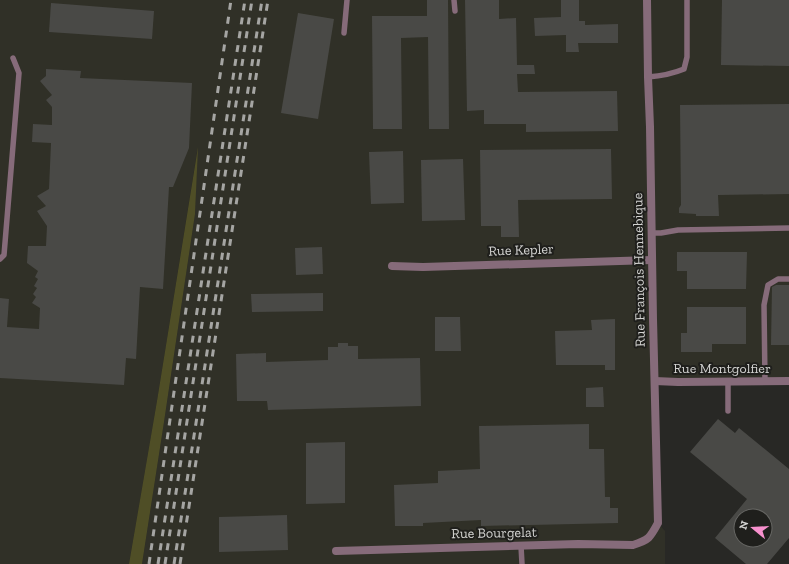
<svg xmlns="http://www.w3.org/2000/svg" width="789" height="564" viewBox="0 0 789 564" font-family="'Zilla Slab',serif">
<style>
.built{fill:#303027}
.green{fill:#4f4e26}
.building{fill:#494946;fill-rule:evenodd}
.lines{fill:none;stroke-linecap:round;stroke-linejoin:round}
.service{stroke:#866b7a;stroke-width:5.5}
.minor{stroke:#866b7a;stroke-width:8}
.rail{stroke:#a5a5a3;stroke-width:3;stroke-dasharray:7 7;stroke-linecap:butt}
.labels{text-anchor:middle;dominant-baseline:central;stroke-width:4;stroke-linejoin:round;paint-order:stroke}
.street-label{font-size:14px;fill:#d3d3d1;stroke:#1f1f1c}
</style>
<rect width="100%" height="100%" fill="#282825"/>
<!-- built -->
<path class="built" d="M0,0H789V381H655L658,523L665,531V564H142L164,422L195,214L197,152L157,401L129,564H0Z"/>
<!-- green -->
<path class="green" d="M198,147L195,214L164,422L142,564H129L157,401Z"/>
<!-- building -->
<g class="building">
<path d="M427,0H448L449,129H429L428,37L401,38L402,129H373L372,16H427Z"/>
<path d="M465,0H499V19L516,18L517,65H534L535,74H517L518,92L617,91L618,131L526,132V124H484V110L467,111Z"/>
<path d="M561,0H579V21H585V25L618,24V43H578L579,52H566V35L535,36L534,18L561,17Z"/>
<path d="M722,0H789V66L721,65Z"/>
<path d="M51,3L154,11L152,39L49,32Z"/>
<path d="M298,13L334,19L318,119L281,113Z"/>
<path d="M46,69L81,71L80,78L192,83L189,148L173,187H169L163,289L140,287L136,359L126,358L124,385L0,378V298L9,299L7,327L39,329L40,308L32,303L36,297L33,294L37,288L34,286L38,279L35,277L38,271L27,263L28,246H46L47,226L37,211L46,206L37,196L49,189L51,143L32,142L33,124L52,125V107L46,100L52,95L40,81L46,76Z"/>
<path d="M789,104V194L718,195L719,216H696V214L679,213V208L681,205L680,105Z"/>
<path d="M611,149L612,199L518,200L519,237H501V226H481L480,150Z"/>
<path d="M403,151L404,203L371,204L369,152Z"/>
<path d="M463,159L465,220L422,221L421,160Z"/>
<path d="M322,247L323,274L296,275L295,248Z"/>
<path d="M677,252H747L746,289H687V271H677Z"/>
<path d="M776,285H789V345H771L772,287Z"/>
<path d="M323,293V311L252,312L251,294Z"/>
<path d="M687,307H746V344H712V352H681V333H687Z"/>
<path d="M435,317H460L461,351H435Z"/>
<path d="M615,319V370H605V365H556L555,331L592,330L591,320Z"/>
<path d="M338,343H348V346H358V359L420,358L421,406L268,410L267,401H237L236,354L266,353V362L328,360V347H338Z"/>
<path d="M603,387L604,407H586V388Z"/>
<path d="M718,419L735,433L739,428L789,469V538L767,564H746L715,538L747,499L690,452ZM741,516H765V540H741Z"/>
<path d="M589,424V449H604L605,497H610V508H618V523L481,526V520L423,523V526H395L394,485L438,483V471L480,469L479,426Z"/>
<path d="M345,442V503L306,504V443Z"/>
<path d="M287,515L288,550L219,552V517Z"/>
</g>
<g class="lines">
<!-- service -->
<g class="service">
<path d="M454,0L455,11"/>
<path d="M344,33L347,0"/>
<path d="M648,77C661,76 672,74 684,69L687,57V0"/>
<path d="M652,233H661L678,230L789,228"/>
<path d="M0,259L4,255L19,73L13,58"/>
<path d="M765,382L764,305L768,285L778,279H789"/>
<path d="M728,411V382"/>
<path d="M521,546L522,564"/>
</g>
<!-- minor -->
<g class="minor">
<path d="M392,266L423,267L652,260"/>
<path d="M655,381L678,382L789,381"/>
<path d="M336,551L578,544L633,545C649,540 650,538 658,523L653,319L650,127L648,77L647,0"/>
</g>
<!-- rail -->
<g class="rail">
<path d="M149,564L231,0"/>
<path d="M158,564L245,0"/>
<path d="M165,564L252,0"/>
<path d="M174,564L262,0"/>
<path d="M180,564L268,0"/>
</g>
</g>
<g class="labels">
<!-- street labels -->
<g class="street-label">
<text transform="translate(521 250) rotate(-2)">Rue Kepler</text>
<text transform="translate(639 270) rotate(-91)">Rue François Hennebique</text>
<text x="722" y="368">Rue Montgolfier</text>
<text transform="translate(494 533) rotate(-1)">Rue Bourgelat</text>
</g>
</g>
<!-- north arrow -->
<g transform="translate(753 528) rotate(288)"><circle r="19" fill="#1f1f1c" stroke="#676764"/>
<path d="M0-3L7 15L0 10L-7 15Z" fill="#f790cd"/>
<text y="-6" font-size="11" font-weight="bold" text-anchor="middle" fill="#d3d3d1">N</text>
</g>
</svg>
